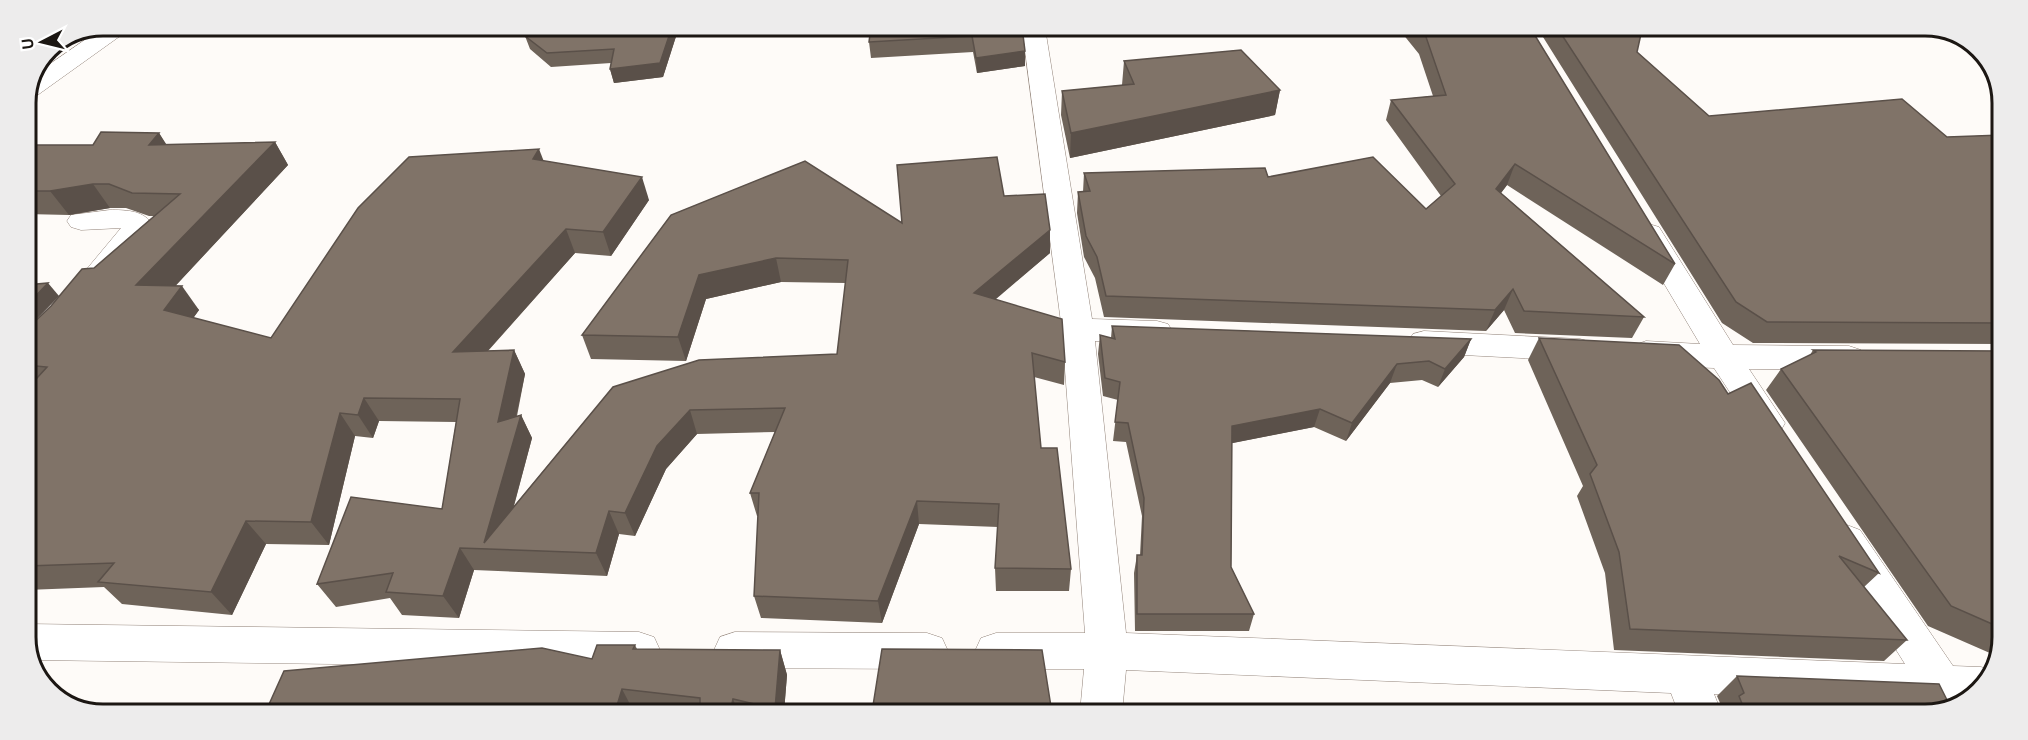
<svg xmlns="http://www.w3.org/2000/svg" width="2028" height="740" viewBox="0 0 2028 740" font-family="Ubuntu,sans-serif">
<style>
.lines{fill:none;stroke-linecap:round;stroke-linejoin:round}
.minor-casing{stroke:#928379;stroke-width:1}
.minor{fill:#fff;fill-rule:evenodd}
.wall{fill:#6e6359}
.shaded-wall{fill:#5a5049}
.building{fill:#807368;stroke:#5a5049;stroke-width:1.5}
.rim{fill:none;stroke:#1c1713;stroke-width:3}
</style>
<rect width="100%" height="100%" fill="#fefbf8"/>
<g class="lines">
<defs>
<g id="minor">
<path d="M105,26H131L127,31L39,94L27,96L37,73Z"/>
<path d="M1022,27L1045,28L1092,319L1157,321L1168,324L1173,332L1168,340L1157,343L1095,341L1126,633L1905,664L1828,541L1834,530L1847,525L1860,530L1953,666L1981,667L1992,671L1972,699L1935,711L1930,703L1714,694L1722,714H1679L1671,693L1126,670L1122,713H1080L1084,669H996L981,664L975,651L981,638L996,633H1085L1062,330Z"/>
<path d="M110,210C124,210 143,210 151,223C149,233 113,280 104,284C97,287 92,285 85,283L81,276L121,228L81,230L71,227L67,221L71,215Z"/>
<path d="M1649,224L1659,227L1733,345L1849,346L1861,350L1865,358L1861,366L1849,370L1749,369L1785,423L1780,432L1768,436L1756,432L1714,368L1646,365L1635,361L1630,353L1635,345L1646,341L1700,344L1634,233L1639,227Z"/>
<path d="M1424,331L1580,339L1591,342L1596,350L1591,358L1580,361L1424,353L1413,350L1408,342L1413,334Z"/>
<path d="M26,624L639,632L654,637L660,650L654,663L639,668L32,660L26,643Z"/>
<path d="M735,632L927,633L942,638L948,651L942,664L927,669L735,668L720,663L714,650L720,637Z"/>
</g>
</defs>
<!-- minor casing -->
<use href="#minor" class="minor-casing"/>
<!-- minor -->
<use href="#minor" class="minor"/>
</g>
<!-- wall -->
<g class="wall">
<path d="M679,27L663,77L614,83L610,69L611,63L551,67L530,49L525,36Z"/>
<path d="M757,27H785L758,28Z"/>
<path d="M1022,27L1025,51V66L977,73L973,52L871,58L869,42Z"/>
<path d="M1398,28L1531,29L1675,264L1663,285L1507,185L1501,193L1644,317L1632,338L1515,333L1504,310L1486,331L1104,317L1095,278L1084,257L1077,213L1078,192H1083L1084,173L1268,177L1426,209L1441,196L1386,120L1391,100L1433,96L1419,54Z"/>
<path d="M1538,29H1636L1637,52L1709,116L1947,137L2002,135L2001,344L1753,343L1722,323Z"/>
<path d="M1124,61L1280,90L1275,115L1070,158L1061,115L1062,91L1122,85Z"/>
<path d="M159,133L166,145L275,142L288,165L175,286L199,310L193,318L271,338L544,161L649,200L611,256L575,253L488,351L514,350L525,374L517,416L521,415L532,438L514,506L613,387L837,354L846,283L781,282L706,299L686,361L591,359L582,335L671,215L902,223L1004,196L1050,230V253L995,299L1065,362L1064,385L1034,377L1041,448L1071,569L1069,591H996L995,568L998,527L919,524L882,623L761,618L754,596L758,516H757L750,493L775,432L697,434L666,469L635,536L619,534L607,576L474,570L459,618L402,615L390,598L336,607L317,584L442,509L456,422L379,421L373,438L355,436L329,545L266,544L232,615L122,604L104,587L26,590V390L27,388H26V285L59,296L30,325L94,268L154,216H149L126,208H110L69,215L26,214V145H93Z"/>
<path d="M1112,326L1471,339L1464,357L1438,387L1422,380L1390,383L1346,441L1314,427L1232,443L1231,567L1254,614L1249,631H1135L1134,573L1137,555H1140L1142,516L1126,442L1113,441L1118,400L1103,396L1098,354L1100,335L1111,338Z"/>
<path d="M1539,338L1728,394L1879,573L1864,587L1907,640L1884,661L1614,650L1605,573L1577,496L1583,486L1528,360Z"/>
<path d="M1813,350L2001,351L1999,657L1928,626L1766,390L1781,369L1810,355Z"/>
<path d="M635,645L637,649L780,650L787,675L784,712L266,711L592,659Z"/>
<path d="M1737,676L1926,714H1722L1724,712L1717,696Z"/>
</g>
<!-- shaded-wall -->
<g class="shaded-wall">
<path d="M672,27H679L663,77L614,83L610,69Z"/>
<path d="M1025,51V66L977,73L976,58Z"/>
<path d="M1280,90L1275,115L1070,158L1071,133Z"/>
<path d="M159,133L174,156L149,145Z"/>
<path d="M275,142L288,165L154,309L136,285Z"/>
<path d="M539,149L548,172L533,159Z"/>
<path d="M1515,164L1507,185L1488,210L1496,189Z"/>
<path d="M642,177L649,200L611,256L603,232Z"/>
<path d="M93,184L110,208L69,215L50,191Z"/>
<path d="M566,229L575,253L465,376L453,352Z"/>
<path d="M1050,230V253L975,317L974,293Z"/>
<path d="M776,258L781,282L706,299L686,361L678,337L699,275Z"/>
<path d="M48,283L59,296L26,330V306Z"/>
<path d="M182,286L199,310L182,334L164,310Z"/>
<path d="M1513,289L1504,310L1486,331L1495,310Z"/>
<path d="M1471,339L1464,357L1438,387L1445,369Z"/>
<path d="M514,350L525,374L510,445L498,422Z"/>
<path d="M1397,364L1390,383L1346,441L1352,423Z"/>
<path d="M364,398L379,421L373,438L358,415Z"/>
<path d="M1320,409L1314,427L1228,444L1232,426Z"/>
<path d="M690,410L697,434L666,469L635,536L625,513L657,446Z"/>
<path d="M340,413L355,436L329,545L311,522Z"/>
<path d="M521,415L532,438L502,549L484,543Z"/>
<path d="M917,501L919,524L882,623L878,601Z"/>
<path d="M609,511L619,534L607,576L596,553Z"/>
<path d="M246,521L266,544L232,615L211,592Z"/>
<path d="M460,548L474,570L459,618L443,596Z"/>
<path d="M780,650L787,675L784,712H776L775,709Z"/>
<path d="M622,689L634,712H615Z"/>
<path d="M733,699L738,712H730Z"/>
</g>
<!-- building -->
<g class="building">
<path d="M530,26L672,27L660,63L610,69L614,49L547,53L525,36Z"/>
<path d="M871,27H1022L1025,51L976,58L972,36L869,42Z"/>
<path d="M1420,28L1531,29L1675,264L1515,164L1496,189L1644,317L1524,311L1513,289L1495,310L1106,296L1097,257L1086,236L1078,192L1090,191L1084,173L1265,168L1268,177L1373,157L1426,209L1455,184L1391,100L1446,95L1425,34Z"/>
<path d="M1558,29H1636L1641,34L1637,52L1709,116L1902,99L1947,137L2002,135L2001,323L1767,322L1736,302Z"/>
<path d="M1241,50L1280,90L1071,133L1062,91L1134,84L1124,61Z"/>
<path d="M101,132L159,133L149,145L275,142L136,285L182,286L164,310L271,338L358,208L409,157L539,149L533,159L642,177L603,232L566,229L453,352L514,350L498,422L521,415L484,543L613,387L699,360L837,354L848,260L776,258L699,275L678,337L582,335L671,215L805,161L902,223L897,165L997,157L1004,196L1045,194L1050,230L974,293L1062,319L1065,362L1032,353L1041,448H1057L1071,569L995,568L999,504L917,501L878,601L754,596L759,493H750L785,408L690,410L657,446L625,513L609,511L596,553L460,548L443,596L386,592L393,573L317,584L351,497L442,509L460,399L364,398L358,415L340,413L311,522L246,521L211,592L98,582L114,563L26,566V390L47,367L26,365V338L27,337H26V330L51,306L82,269L94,268L180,194L132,193L109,184H93L50,191H26V145H93Z"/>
<path d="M48,283L26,306V285Z"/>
<path d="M1112,326L1471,339L1445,369L1429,361L1397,364L1352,423L1320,409L1232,426L1231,567L1254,614H1137V555H1142L1144,498L1128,423L1115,422L1120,382L1105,378L1100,335L1115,339Z"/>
<path d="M1539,338L1679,345L1719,380L1728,394L1751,383L1879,573L1839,556L1907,640L1630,629L1619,552L1590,474L1597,465Z"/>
<path d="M1813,350L2001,351L1999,627L1951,606L1781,369L1816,352Z"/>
<path d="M597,645H635L633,649L780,650L775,709L733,699L730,712H700V698L622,689L615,712L266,711L284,671L542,648L592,659Z"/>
<path d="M882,649L1042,650L1052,713L872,712Z"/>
<path d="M1737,676L1939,684L1950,706L1926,714H1746L1739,696L1744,693Z"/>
</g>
<!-- crop -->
<path d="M0 0H2028V740H0ZM103 36H1925A67 67 0 0 1 1992 103V637A67 67 0 0 1 1925 704H103A67 67 0 0 1 36 637V103A67 67 0 0 1 103 36Z" fill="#edecec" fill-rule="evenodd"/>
<path class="rim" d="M103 36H1925A67 67 0 0 1 1992 103V637A67 67 0 0 1 1925 704H103A67 67 0 0 1 36 637V103A67 67 0 0 1 103 36Z"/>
<!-- north arrow -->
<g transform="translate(42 42) rotate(263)" stroke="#ffffff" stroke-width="4.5" paint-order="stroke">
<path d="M0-4.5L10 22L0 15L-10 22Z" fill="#1c1713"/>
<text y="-9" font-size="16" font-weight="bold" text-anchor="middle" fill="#1c1713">U</text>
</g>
</svg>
